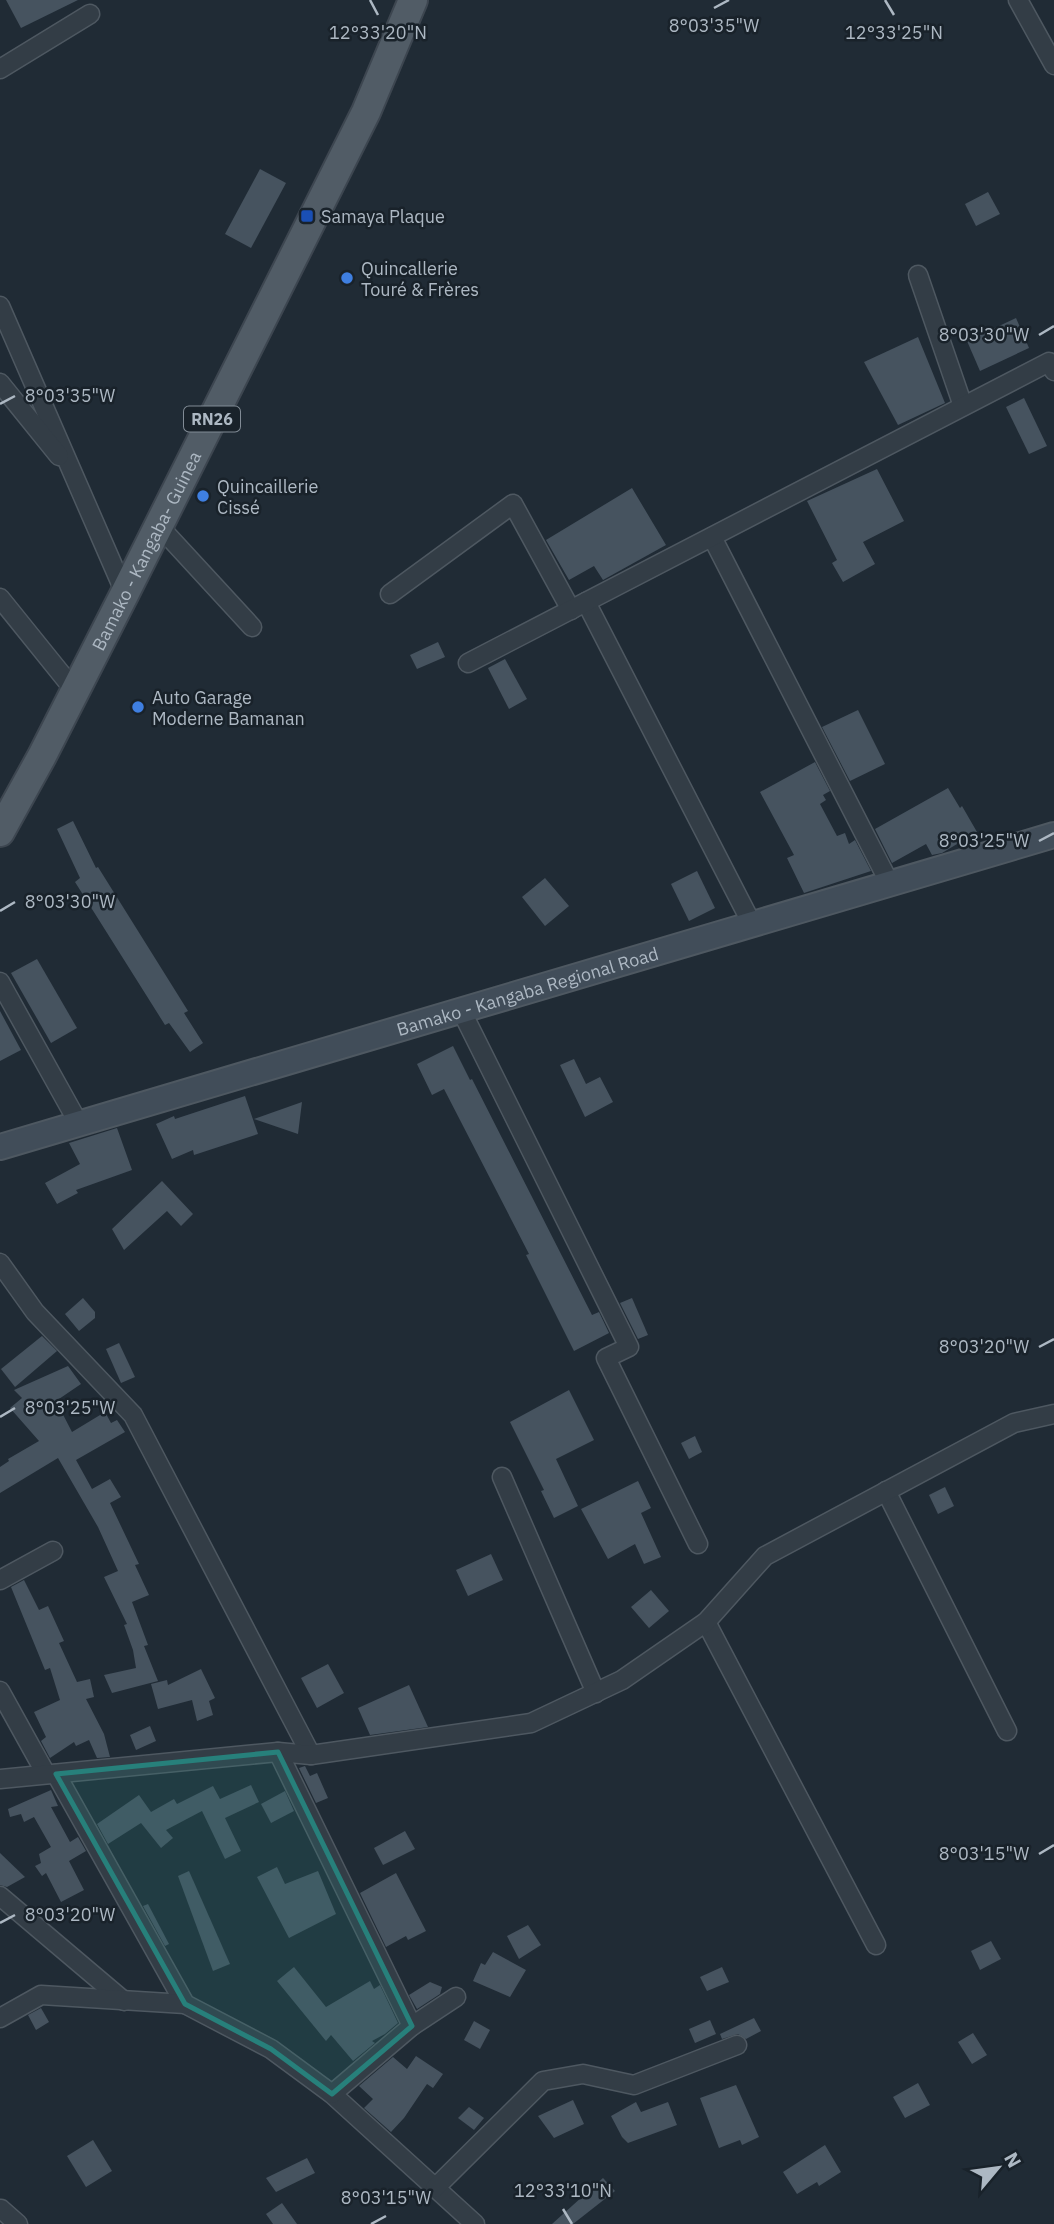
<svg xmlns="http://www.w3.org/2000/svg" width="1054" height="2224" viewBox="0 0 1054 2224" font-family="'IBM Plex Sans',sans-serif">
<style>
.building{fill:#46535f}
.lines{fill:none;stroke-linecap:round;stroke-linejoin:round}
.street-casing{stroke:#4e5861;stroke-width:21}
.secondary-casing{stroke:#4e5861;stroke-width:28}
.primary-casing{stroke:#3d4650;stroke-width:32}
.street{stroke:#333d46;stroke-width:18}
.secondary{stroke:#414d59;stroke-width:24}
.primary{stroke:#515c66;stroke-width:28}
.marked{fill:#27807b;fill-opacity:0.2;stroke:#27807b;stroke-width:5;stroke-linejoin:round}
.ticks{fill:none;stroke:#adb8c3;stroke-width:2.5}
.transit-dot{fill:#1a4fb4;stroke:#19222a;stroke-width:2.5}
.shop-dot{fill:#3f7fe0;stroke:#19222a;stroke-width:2.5}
.labels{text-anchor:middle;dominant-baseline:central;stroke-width:5;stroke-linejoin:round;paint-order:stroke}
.shield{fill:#19222a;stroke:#818b95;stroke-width:2}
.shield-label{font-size:16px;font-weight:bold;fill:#adb8c3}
.poi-label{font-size:18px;fill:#adb8c3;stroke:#19222a;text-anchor:start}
.street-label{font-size:18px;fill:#adb8c3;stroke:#19222a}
.ticks-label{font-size:18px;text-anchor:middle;fill:#adb8c3;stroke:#19222a;stroke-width:5;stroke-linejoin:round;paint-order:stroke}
</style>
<rect width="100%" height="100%" fill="#202b35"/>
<!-- building -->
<g class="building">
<path d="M6,0H78L21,28Z"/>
<path d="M260,169L286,183L251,248L225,234Z"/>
<path d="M988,192L1000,214L976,226L965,204Z"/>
<path d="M1016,318L1029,348L980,371L967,341Z"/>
<path d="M918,337L945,403L898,425L864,362Z"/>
<path d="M1024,398L1047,446L1029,454L1006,407Z"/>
<path d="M877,469L904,521L863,542L875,564L843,582L832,563L837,560L807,501Z"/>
<path d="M632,488L666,545L603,580L594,566L569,580L546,540Z"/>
<path d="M438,642L445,657L417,669L410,655Z"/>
<path d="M505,659L527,699L509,709L488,668Z"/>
<path d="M858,710L885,764L850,781L822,727Z"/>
<path d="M815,762L830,791L823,795L826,800L820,804L837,836L845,833L849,844L855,840L871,871L804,893L787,858L794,855L760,792Z"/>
<path d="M948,788L960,808L962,806L977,832L942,853L932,855L926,844L892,863L875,829Z"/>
<path d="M73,821L96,868L98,867L188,1011L184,1013L203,1043L190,1052L169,1023L165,1025L75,882L80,878L57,829Z"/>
<path d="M697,871L715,908L689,921L671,884Z"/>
<path d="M545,878L569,906L545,926L522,897Z"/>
<path d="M37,959L77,1028L51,1043L11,973Z"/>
<path d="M0,1011L21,1050L0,1061Z"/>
<path d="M453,1046L470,1080L472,1079L592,1315L599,1312L609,1333L574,1351L526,1255L529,1254L444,1089L432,1095L417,1064Z"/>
<path d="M574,1059L586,1084L600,1077L613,1102L585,1117L560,1065Z"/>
<path d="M245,1096L258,1134L194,1155L193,1150L172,1159L156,1124L174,1116L175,1119Z"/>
<path d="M302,1102L298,1134L254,1119Z"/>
<path d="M117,1128L132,1170L76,1190L78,1193L57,1204L45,1183L80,1164L69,1143Z"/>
<path d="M162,1181L193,1214L181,1226L167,1211L124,1250L112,1229Z"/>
<path d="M83,1298L95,1312V1318L79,1331L65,1314Z"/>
<path d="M632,1298L648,1335L638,1339L620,1303Z"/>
<path d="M42,1336L57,1351L15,1387L1,1369Z"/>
<path d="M119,1343L135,1377L121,1383L106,1349Z"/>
<path d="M68,1366L81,1384L56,1401L72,1432L105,1412L111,1423L117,1420L125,1432L76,1460L92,1489L110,1479L121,1497L110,1503L139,1564L135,1565L149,1595L132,1602L148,1645L144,1646L158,1681L112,1693L104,1675L136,1668L133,1650L124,1625L127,1624L104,1577L118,1571L98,1527L58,1458L0,1493V1467L9,1461L8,1459L39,1441L10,1408L22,1398L14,1390Z"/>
<path d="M569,1390L594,1440L556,1459L578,1506L554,1518L541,1491L544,1490L510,1422Z"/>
<path d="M695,1436L702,1452L689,1459L681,1443Z"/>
<path d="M638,1481L651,1508L641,1513L661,1557L644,1564L635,1544L608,1559L581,1509Z"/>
<path d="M945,1487L954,1506L938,1514L929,1495Z"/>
<path d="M491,1554L503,1580L468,1596L456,1570Z"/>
<path d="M24,1580L39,1610L48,1606L64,1641L59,1643L77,1682L90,1679L94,1697L86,1699L104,1734L110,1757L97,1758L89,1740L76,1746L74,1742L50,1758L41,1741L46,1737L34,1712L60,1700L50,1668L45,1670L11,1587Z"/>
<path d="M651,1590L669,1611L649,1628L631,1607Z"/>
<path d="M328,1664L344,1693L317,1708L301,1678Z"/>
<path d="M201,1669L215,1698L209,1701L213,1715L197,1721L192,1700L158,1709L151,1684L167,1680L168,1685Z"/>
<path d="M409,1685L428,1727L370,1735L358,1708Z"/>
<path d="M150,1726L156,1741L136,1750L130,1735Z"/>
<path d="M305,1766L310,1776L317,1773L328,1798L316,1803L299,1768Z"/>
<path d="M251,1785L259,1802L225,1818L241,1851L225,1859L202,1811L166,1830L173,1838L161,1848L141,1823L108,1844L97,1824L139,1795L151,1812L174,1799L177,1804L213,1786L220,1799Z"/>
<path d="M51,1790L58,1806L51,1807L70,1842L78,1837L86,1851L69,1861L84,1890L61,1902L46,1873L42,1876L35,1866L41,1863L39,1854L51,1847L34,1817L24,1822L21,1814L10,1817L8,1809Z"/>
<path d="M285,1791L294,1811L271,1823L261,1804Z"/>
<path d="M405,1831L415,1849L383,1865L374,1848Z"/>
<path d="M0,1853L25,1877L7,1887L0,1885Z"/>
<path d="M277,1867L285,1884L318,1871L336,1914L289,1938L257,1877Z"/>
<path d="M189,1871L230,1964L213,1971L178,1876Z"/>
<path d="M396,1873L426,1931L408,1940L406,1936L386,1947L360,1893Z"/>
<path d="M148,1904L169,1944L165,1946L143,1906Z"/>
<path d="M528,1925L541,1945L519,1959L507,1936Z"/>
<path d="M991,1941L1001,1959L980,1970L971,1951Z"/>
<path d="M493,1952L526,1970L510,1997L473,1981L481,1963L485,1965Z"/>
<path d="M294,1967L326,2007L370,1981L374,1989L380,1985L398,2023L385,2034L372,2041L375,2043L353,2061L331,2035L326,2041L277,1981Z"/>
<path d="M722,1967L729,1982L707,1991L700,1977Z"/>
<path d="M430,1982L442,1987L440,1994L417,2009L409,1995Z"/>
<path d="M41,2008L49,2022L36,2030L28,2015Z"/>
<path d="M754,2018L761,2031L746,2039L738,2034L722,2039L720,2034Z"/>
<path d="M710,2020L716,2034L695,2043L689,2029Z"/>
<path d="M474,2021L490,2030L480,2049L464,2040Z"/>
<path d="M973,2033L987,2055L972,2064L958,2042Z"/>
<path d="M416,2056L443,2074L433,2088L427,2084L404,2118L391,2132L364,2108L373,2099L359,2086L393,2057L407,2069Z"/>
<path d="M918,2083L930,2105L905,2118L893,2097Z"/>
<path d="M736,2085L759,2137L742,2145L740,2140L719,2148L700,2098Z"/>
<path d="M573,2100L584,2124L554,2138L538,2116Z"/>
<path d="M636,2102L641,2112L668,2102L677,2125L628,2143L622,2137L611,2116Z"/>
<path d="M469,2107L484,2118L474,2130L458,2118Z"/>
<path d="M93,2140L112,2171L86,2187L67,2156Z"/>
<path d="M825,2145L841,2172L819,2186L817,2182L797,2194L783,2172Z"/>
<path d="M307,2158L315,2173L276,2192L266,2178Z"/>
<path d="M603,2178L615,2191L573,2224H552Z"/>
<path d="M282,2203L297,2224H273L266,2214Z"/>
</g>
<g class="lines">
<defs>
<g id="street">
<path d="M1018,0L1054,65"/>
<path d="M0,69L90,14"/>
<path d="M918,275L963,406"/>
<path d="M0,306L125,593"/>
<path d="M0,383L59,456"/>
<path d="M159,526L252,627"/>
<path d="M712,537L890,884"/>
<path d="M390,594L513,504L571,610"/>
<path d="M0,598L75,691"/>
<path d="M586,602L752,924"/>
<path d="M468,663L1049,362L1054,371"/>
<path d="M0,982L79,1124"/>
<path d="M461,1010L629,1347L606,1358L698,1544"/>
<path d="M0,1263L35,1312L133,1415L311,1755"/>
<path d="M502,1477L596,1693"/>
<path d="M886,1491L1007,1731"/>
<path d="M0,1580L53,1551"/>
<path d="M706,1622L876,1945"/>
<path d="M0,1691L46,1774"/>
<path d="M278,1752L412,2026"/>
<path d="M56,1774L185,2004L271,2049L332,2094L475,2224"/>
<path d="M0,1779L278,1752L311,1755L531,1723L622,1680L706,1622L765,1556L1014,1423L1054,1414"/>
<path d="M0,1896L124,2001"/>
<path d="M0,2018L41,1995L185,2004"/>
<path d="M332,2094L412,2026L456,1997"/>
<path d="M435,2188L543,2081L583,2074L634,2085L737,2045"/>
<path d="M0,2211L1,2209L18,2224"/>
</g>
<g id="secondary">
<path id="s1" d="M0,1147L1054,835"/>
</g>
<g id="primary">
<path id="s2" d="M0,832L42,756L125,593L366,112L413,0"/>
</g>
</defs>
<!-- street casing -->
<use href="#street" class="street-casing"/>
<!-- secondary casing -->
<use href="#secondary" class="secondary-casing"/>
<!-- primary casing -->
<use href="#primary" class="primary-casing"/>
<!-- street -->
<use href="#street" class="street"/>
<!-- secondary -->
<use href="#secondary" class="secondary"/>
<!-- primary -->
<use href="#primary" class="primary"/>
</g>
<!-- marked area -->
<path class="marked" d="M278,1752L412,2026L332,2094L271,2049L185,2004L56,1774Z"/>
<!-- ticks -->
<path class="ticks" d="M370,0L378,15M885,0L894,15M714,8L729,0M1039,335L1054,326M0,404L15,396M1039,841L1054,833M0,911L15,902M1039,1347L1054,1339M0,1417L15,1408M1039,1854L1054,1845M0,1923L15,1915M563,2209L572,2224M371,2224L386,2216"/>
<!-- markers -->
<rect class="transit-dot" x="300" y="209" width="14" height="14" rx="3.5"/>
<g class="shop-dot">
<circle cx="347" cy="278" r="7"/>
<circle cx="203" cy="496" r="7"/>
<circle cx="138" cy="707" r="7"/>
</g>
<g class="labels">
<!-- shield labels -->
<rect class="shield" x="184" y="406.5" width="56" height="25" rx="5"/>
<g class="shield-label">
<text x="212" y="419">RN26</text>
</g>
<!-- poi labels -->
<g class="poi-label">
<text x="321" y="216">Samaya Plaque</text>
<text x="361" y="268">Quincallerie<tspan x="361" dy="21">Touré &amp; Frères</tspan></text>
<text x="217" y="486">Quincaillerie<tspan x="217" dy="21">Cissé</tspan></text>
<text x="152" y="697">Auto Garage<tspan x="152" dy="21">Moderne Bamanan</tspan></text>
</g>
<!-- street labels -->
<g class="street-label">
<text stroke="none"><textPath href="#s2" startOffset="317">Bamako - Kangaba- Guinea</textPath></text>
<text stroke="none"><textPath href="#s1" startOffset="550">Bamako - Kangaba Regional Road</textPath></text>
</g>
</g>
<g class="ticks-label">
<text x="714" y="32">8°03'35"W</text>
<text x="378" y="39">12°33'20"N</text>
<text x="894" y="39">12°33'25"N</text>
<text x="984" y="341">8°03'30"W</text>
<text x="70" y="402">8°03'35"W</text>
<text x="984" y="847">8°03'25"W</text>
<text x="70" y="908">8°03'30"W</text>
<text x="984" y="1353">8°03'20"W</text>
<text x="70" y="1414">8°03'25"W</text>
<text x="984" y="1860">8°03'15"W</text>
<text x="70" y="1921">8°03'20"W</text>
<text x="563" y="2197">12°33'10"N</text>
<text x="386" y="2204">8°03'15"W</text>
</g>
<!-- north arrow -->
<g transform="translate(998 2168) rotate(61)" stroke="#19222a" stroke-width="5" paint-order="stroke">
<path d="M0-5L12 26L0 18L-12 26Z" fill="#adb8c3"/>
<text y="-10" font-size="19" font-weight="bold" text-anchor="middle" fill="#adb8c3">N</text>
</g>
</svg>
